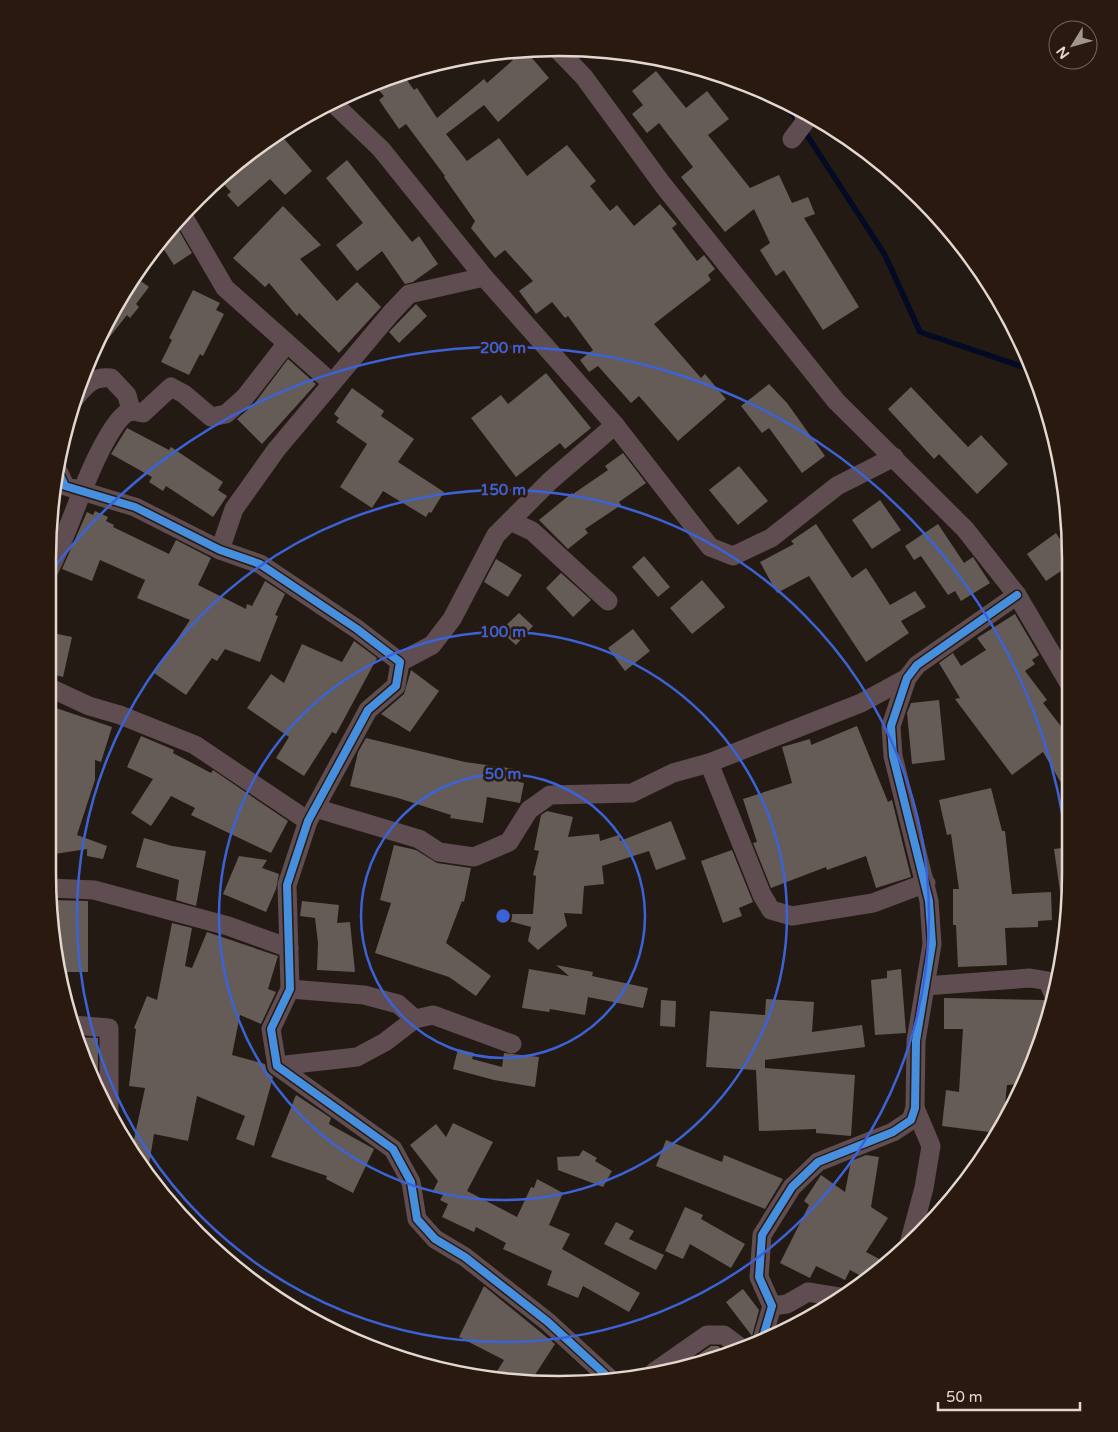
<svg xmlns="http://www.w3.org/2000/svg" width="1118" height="1432" viewBox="0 0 1118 1432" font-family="'Varela Round',sans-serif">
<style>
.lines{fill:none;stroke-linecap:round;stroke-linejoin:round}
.stream{stroke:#030a23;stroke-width:5.5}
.building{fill:#655c57}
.minor{stroke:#5f4d51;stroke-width:19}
.cycleway-casing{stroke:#2a190e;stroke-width:11}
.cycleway{stroke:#468fdf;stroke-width:8}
.ring{fill:none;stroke:#3b63d7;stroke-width:2.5}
.rim{fill:none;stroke:#e3d8d0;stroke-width:2.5}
.centre{fill:#3b63d7;stroke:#2a190e;stroke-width:2.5}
.ring-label{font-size:15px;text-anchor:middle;font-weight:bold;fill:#3b63d7;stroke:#2a190e;stroke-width:5;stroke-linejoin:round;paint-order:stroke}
</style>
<rect width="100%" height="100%" fill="#241a14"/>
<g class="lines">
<!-- stream -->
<g class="stream">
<path d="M780,98L798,121"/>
<path d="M803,129L885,255L920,332L1032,370"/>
</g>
</g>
<!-- building -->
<g class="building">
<path d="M520,51H526L549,78L498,122L484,105L446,134L467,161L499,138L527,176L567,145L596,181L590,186L610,211L617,205L634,226L660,204L677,224L672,228L697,261L704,255L715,269L708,275L711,280L654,324L701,378L705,374L726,399L678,441L639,396L631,403L598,366L589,372L580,360L593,350L568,316L565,318L552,302L536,314L519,291L533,281L505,250L495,258L471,228L475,221L444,177L445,176L406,124L399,129L379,100L384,96L373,84L402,73L414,90L417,88L437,118L484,79L487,83L513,60L512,58Z"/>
<path d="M656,71L686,108L707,91L729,119L708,135L750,188L779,175L792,203L808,197L815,214L804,218L859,307L823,330L784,270L776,276L760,250L770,243L754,209L725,232L681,177L693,167L659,123L647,133L632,114L643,105L632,91Z"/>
<path d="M279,133L312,171L285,195L270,179L238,207L227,195L231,192L218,178Z"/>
<path d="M347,160L412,242L419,236L438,264L413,282L405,284L382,251L357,271L336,245L363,223L326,178Z"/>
<path d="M283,206L321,245L300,259L337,301L357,282L381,307L339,353L299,313L297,316L269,283L265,287L233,258Z"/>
<path d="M175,224L192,253L174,265L159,242Z"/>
<path d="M134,276L149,287L136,304L139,307L130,318L127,315L104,344L99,341L116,304Z"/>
<path d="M193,290L220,303L216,310L224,314L203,356L200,354L189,375L161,362L172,340L169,338Z"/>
<path d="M416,304L427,316L399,343L389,332Z"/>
<path d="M288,359L316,384L262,444L237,419L254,404Z"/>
<path d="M546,373L591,428L565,449L560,443L516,477L471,418L501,395L508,404Z"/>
<path d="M769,384L787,403L825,456L802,473L769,428L762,433L741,406Z"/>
<path d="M911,387L968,447L981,435L1008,464L977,494L939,454L934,459L888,409Z"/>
<path d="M352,388L384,411L381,416L414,439L398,462L444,492L431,513L429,512L426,517L383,491L372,508L340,487L367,444L336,422L339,418L334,414Z"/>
<path d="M127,428L169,450L171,447L223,482L218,490L227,496L213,517L166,486L163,491L149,482L152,477L111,454Z"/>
<path d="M623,453L646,483L619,502L621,505L585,529L588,533L568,549L539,520L572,493L573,494L608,470L605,466Z"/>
<path d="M739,466L768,501L738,525L709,490Z"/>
<path d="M880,500L901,530L872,549L852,520Z"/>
<path d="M95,511L108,517L106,521L114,525L113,527L169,554L176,540L211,558L198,585L246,609L247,604L252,606L265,581L285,594L275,615L278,616L260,662L225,649L217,661L212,658L186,695L154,673L190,620L137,598L145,580L100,560L92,581L62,569L87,512L93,515Z"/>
<path d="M816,524L852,578L866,568L890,605L915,591L926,607L901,621L909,633L866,662L809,576L777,593L760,562L794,544L791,541Z"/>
<path d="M938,524L964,563L973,557L990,583L961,601L955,591L948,595L921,556L914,560L905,546Z"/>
<path d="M1056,533L1069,553L1070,565L1046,581L1027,554Z"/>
<path d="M644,556L670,587L658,597L632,567Z"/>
<path d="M496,559L522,575L508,597L484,582Z"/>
<path d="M561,573L591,600L573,617L546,588Z"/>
<path d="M702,580L725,607L692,634L670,608Z"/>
<path d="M519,613L533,626L516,645L500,631Z"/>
<path d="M1015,614L1039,655L1032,660L1035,664L1025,671L1047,700L1043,703L1070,738V798L1043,752L1012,775L955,699L960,698L939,663L953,653L961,666L986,650L977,638Z"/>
<path d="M633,629L650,651L625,671L608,648Z"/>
<path d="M48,632L72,637L63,677L48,673Z"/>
<path d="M354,641L377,658L336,734L332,732L304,776L276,758L289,737L247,708L271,674L284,683L302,644L342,662Z"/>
<path d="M411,670L439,691L410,732L381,714L404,694Z"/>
<path d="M939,700L945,760L912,764L907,713L911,703Z"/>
<path d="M53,707L112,727L101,762L95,760V780L77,835L107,846L103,859L87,856V849L48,855V724Z"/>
<path d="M857,726L888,802L892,800L911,877L876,888L866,856L827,870L826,867L771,888L753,843L757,842L743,799L792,783L782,747L810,739L811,745Z"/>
<path d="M141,736L174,750L173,753L211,773L213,770L288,821L271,853L191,815L195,808L171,796L151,826L131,813L153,779L127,767Z"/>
<path d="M366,738L465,762L522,770L519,782L524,783L520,803L487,797L483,823L450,818L451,815L398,798L350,786L358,752Z"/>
<path d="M991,788L1002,831H1005L1012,894L1051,892L1052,920L1038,921V927L1005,928L1007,965L958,967L956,925H953V889H959L951,834L947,835L939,800Z"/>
<path d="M547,811L573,817L568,837L599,834L600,841L619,835L620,841L671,821L686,859L656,870L649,851L602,866L604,884L584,886L582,914L564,913L567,926L538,950L528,941L531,927L502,919V914H533L536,876L533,875L539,851L534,850L541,815Z"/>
<path d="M144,838L172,846L206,851L196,906L176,900L179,880L136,867Z"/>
<path d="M394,845L416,850L437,863L471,868L464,902L462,901L446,943L491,976L476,996L449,977L375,953L391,903L380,900Z"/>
<path d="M1070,847L1068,897L1061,898L1054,849Z"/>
<path d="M732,850L753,902L739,908L742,916L723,923L701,861Z"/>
<path d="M239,856L267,860L262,868L279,874L276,889L266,912L223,894Z"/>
<path d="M51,900L88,901V972H61Z"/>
<path d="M302,901L339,905L337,923L350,922L355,972L317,970L318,943L315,918L300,916Z"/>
<path d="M172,923L192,928L185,966L192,968L207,932L278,956L268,989L276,992L261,1024L240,1015L232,1055L265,1064L267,1072L273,1077L254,1146L236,1139L245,1116L197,1096L188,1141L154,1134L148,1171L132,1149L145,1088L129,1086L136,1029L134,1028L147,996L157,1000Z"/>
<path d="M556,965L593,972L592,976L648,988L643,1008L588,997L585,1015L550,1009L549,1012L522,1008L529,969L569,976Z"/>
<path d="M901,969L906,1033L875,1035L871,980L887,978V971Z"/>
<path d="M944,998L1044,1000L1050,1006L1032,1068L1023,1084L1007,1085L1003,1123L997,1133L942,1126L946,1090L959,1092L963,1029H944Z"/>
<path d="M766,999L814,1002L812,1032L862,1025L865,1047L765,1060V1068L855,1075L851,1136L816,1133V1129L759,1131L756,1070L706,1067L710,1011L765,1015Z"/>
<path d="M661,1000L676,1001L675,1027L660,1026Z"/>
<path d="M78,1037L98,1038V1085Z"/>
<path d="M458,1049L474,1053L472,1059L502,1067L504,1053L539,1057L535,1087L494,1080L453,1069Z"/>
<path d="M296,1095L331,1118L329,1124L374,1149L353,1193L326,1179L327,1176L271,1157Z"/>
<path d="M453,1123L493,1142L467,1191L517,1217L531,1187L534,1188L537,1179L563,1193L549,1225L570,1234L562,1249L640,1293L629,1312L583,1286L578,1298L547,1285L552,1271L503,1249L506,1243L476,1227L474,1232L442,1217L448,1204L440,1200L443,1195L433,1191L438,1181L410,1145L436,1124L446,1137Z"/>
<path d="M666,1140L722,1162L724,1155L783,1179L765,1209L656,1166Z"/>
<path d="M583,1150L597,1158L595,1161L612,1171L603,1187L558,1170L557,1157L579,1156Z"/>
<path d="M866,1155L879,1157L871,1207L888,1218L866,1252L885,1262L865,1278L850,1270L845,1280L816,1266L810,1278L780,1263L809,1205L804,1201L821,1175L845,1192L851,1161Z"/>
<path d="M685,1207L703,1215L701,1219L745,1244L731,1268L690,1244L683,1259L665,1251Z"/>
<path d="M616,1222L634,1231L629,1239L664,1255L656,1270L604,1244Z"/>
<path d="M484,1286L555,1344L531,1381L494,1376L504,1360L459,1337Z"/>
<path d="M743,1289L759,1310L752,1336L726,1302Z"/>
<path d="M711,1346H718L725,1353L692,1367L678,1369Z"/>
</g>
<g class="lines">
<!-- minor -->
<g class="minor">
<path d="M558,50L584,77L663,185L836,401L965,529L1017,595L1070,685"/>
<path d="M333,103L381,149L484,277L615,425L710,547L733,556L771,538L837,486L894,457"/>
<path d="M792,139L805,122L803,111"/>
<path d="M183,216L225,288L332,383"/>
<path d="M74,399C85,386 92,376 111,378L127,395L131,411"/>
<path d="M59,473L65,486L135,507L220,550L260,564L357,629L400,662L396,686L368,710L308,821L287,885L290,989L271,1029L277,1066L393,1149L411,1182L417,1219L435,1239L465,1257L548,1322L609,1378"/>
<path d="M510,521L532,531L608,601"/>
<path d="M220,550L234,509L276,450L391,313L409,294L484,277"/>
<path d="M48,572C71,529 82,481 107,438C112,430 117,420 125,414C131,409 137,412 143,413L171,387L184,394L211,417L226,414L245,397L287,343"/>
<path d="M400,662L432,645L452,619L496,535L550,481L615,425"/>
<path d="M48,687L89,706L120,715L195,745L308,821"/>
<path d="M709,763L762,895L771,910L792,916L873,903L926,883"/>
<path d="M315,808L419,839L439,852L474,857L509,842L529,810L550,795L632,793L673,773L709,763L861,703L907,678"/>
<path d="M50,888L94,890L228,926L289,948"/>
<path d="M925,986L1030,978L1048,981L1054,996"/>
<path d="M290,989L364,995L398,1004L415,1019"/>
<path d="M73,1025L109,1028V1112"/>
<path d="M277,1066L357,1057L385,1042L415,1019L433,1015L512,1044"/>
<path d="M909,1244L924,1188L931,1146L915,1108"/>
<path d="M772,1306L787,1304L808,1292L839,1297"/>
<path d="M763,1337L772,1306L759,1277L762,1235L792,1187L818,1162L893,1132L911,1120L915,1108L916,1041L932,944L929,901L893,756L891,726L907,678L917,665L1017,595"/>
<path d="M654,1372L707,1335H724L740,1347"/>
</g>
<defs>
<g id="cycleway">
<path d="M59,473L65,486L135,507L220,550L260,564L357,629L400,662L396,686L368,710L308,821L287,885L290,989L271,1029L277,1066L393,1149L411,1182L417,1219L435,1239L465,1257L548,1322L609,1378"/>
<path d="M763,1337L772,1306L759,1277L762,1235L792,1187L818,1162L893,1132L911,1120L915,1108L916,1041L932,944L929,901L893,756L891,726L907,678L917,665L1017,595"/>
</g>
</defs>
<!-- cycleway casing -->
<use href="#cycleway" class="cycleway-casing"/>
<!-- cycleway -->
<use href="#cycleway" class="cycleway"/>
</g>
<!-- distance rings -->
<g class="ring">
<circle cx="503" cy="916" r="142"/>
<circle cx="503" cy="916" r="284"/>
<circle cx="503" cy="916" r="426"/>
<path d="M49 574A568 568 0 0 1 1070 876"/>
</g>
<!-- crop -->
<path d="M0 0H1118V1432H0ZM559 56H559A503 503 0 0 1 1062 559V873A503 503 0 0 1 559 1376H559A503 503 0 0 1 56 873V559A503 503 0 0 1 559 56Z" fill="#2a190e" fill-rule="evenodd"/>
<path class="rim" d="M559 56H559A503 503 0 0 1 1062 559V873A503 503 0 0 1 559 1376H559A503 503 0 0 1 56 873V559A503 503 0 0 1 559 56Z"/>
<circle cx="503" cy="916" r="8" class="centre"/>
<g class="ring-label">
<text x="503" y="353">200 m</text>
<text x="503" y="495">150 m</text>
<text x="503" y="637">100 m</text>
<text x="503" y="779">50 m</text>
</g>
<!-- north arrow -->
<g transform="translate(1073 45) rotate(233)"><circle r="24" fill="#2a190e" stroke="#74655c"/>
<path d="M0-4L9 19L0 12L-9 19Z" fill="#a0968e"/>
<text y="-8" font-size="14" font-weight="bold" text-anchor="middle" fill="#e3d8d0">N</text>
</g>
<!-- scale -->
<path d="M938 1402v8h142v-8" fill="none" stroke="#e3d8d0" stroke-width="2.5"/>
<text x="946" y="1402" font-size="15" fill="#e3d8d0" stroke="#2a190e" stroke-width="4" paint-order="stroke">50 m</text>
</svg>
